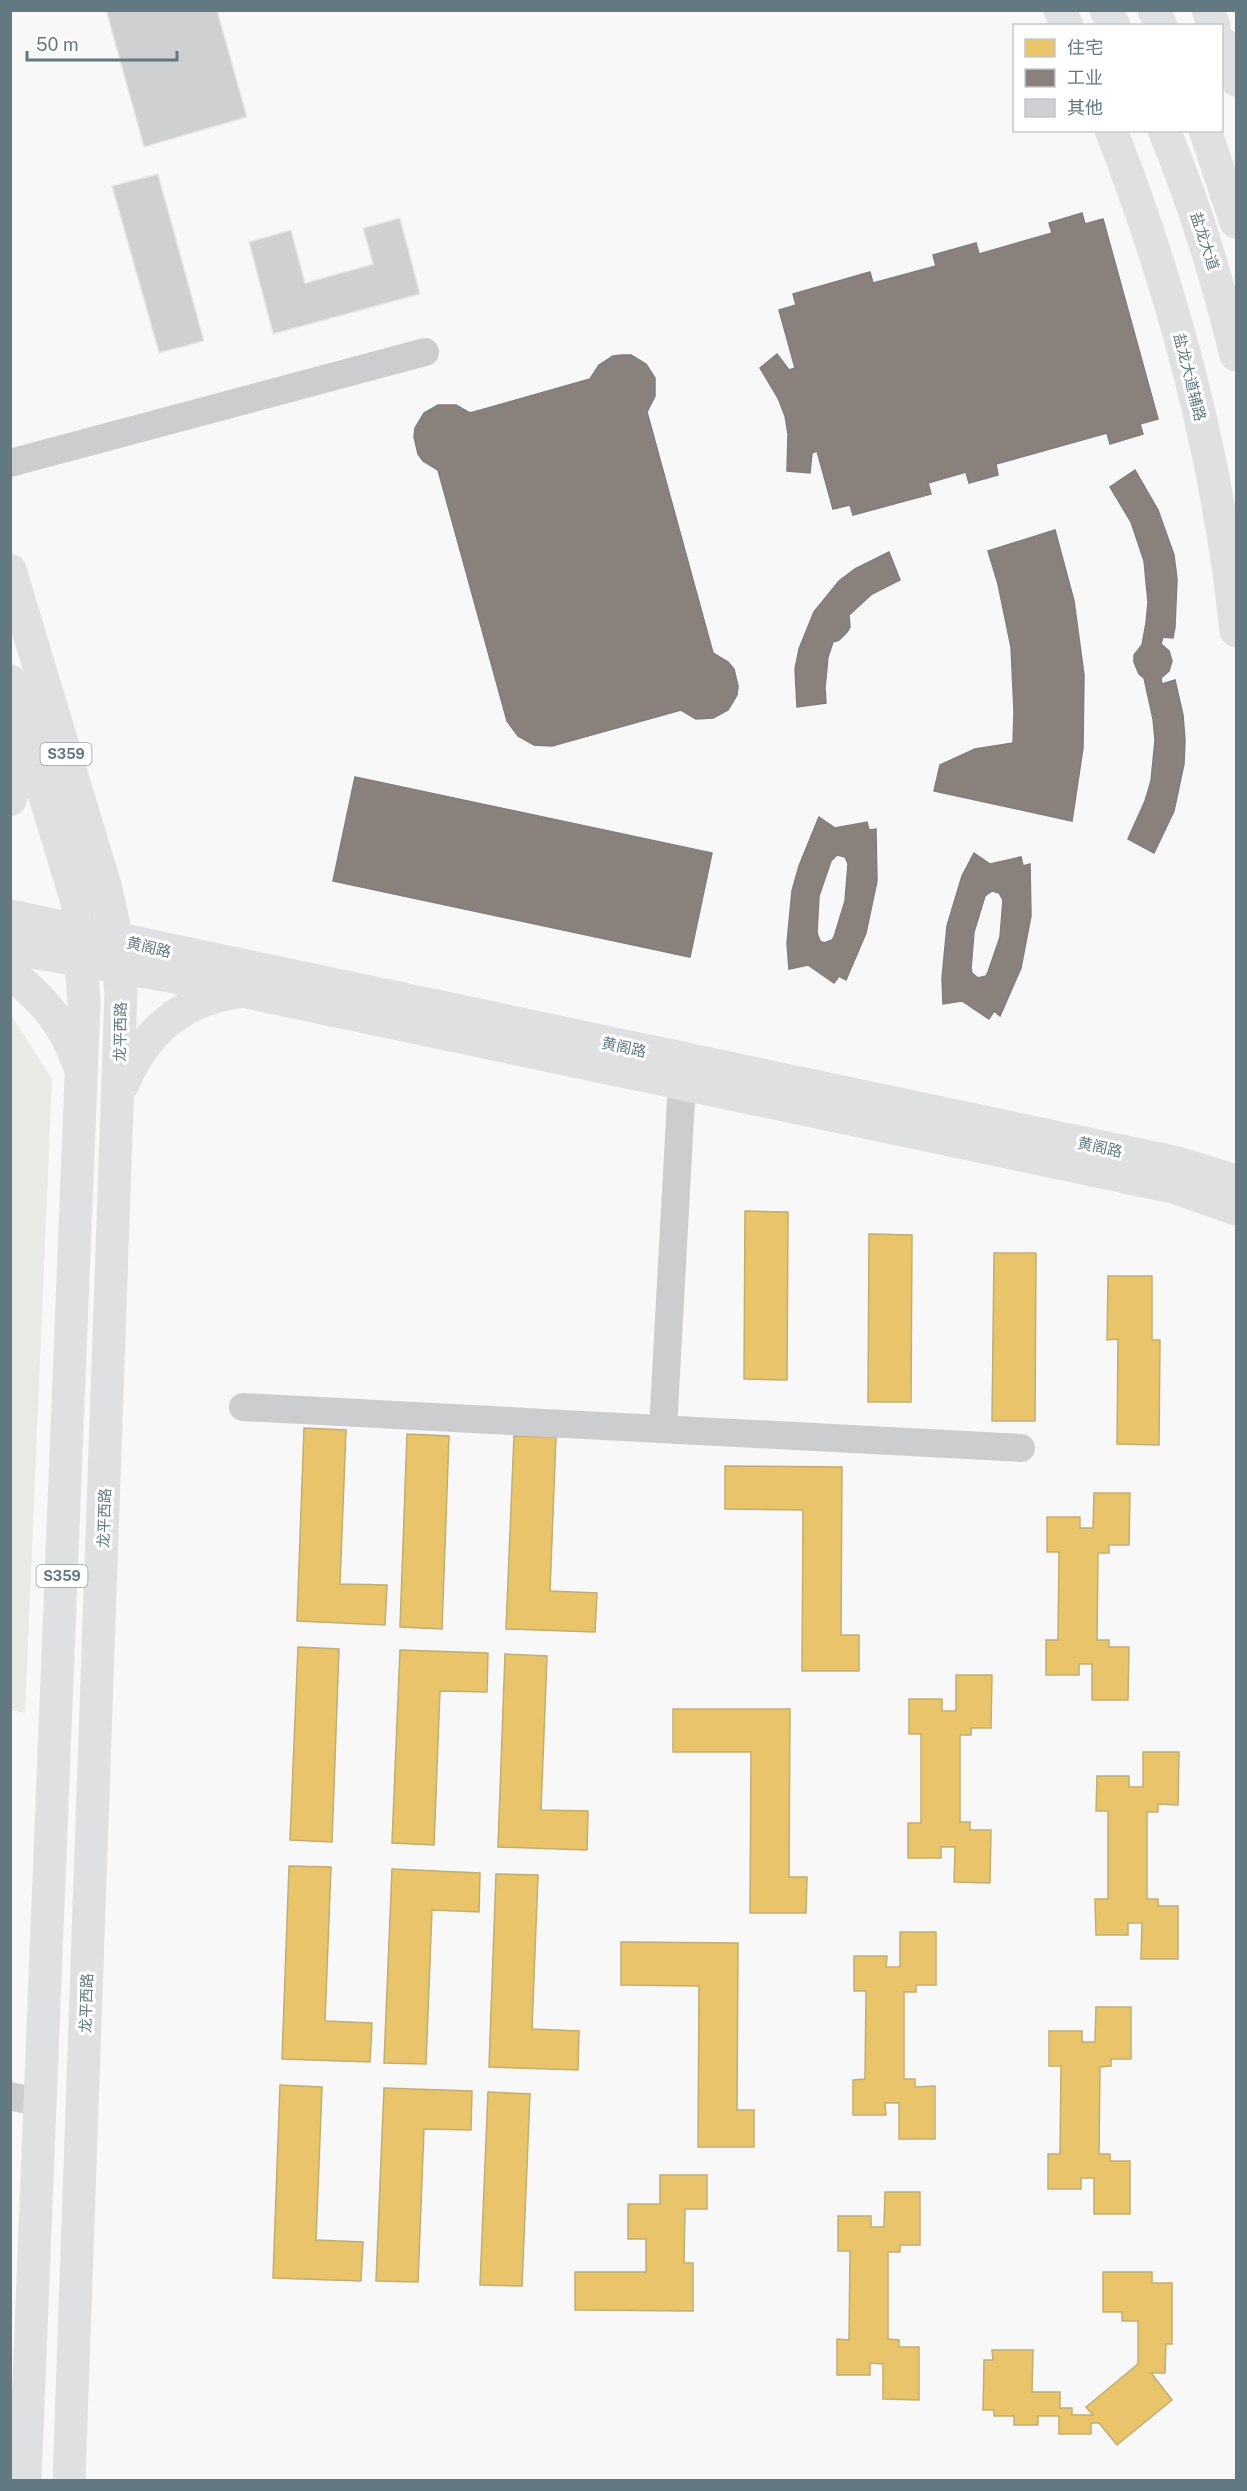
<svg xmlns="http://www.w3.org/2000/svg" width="1247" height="2491" viewBox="0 0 1247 2491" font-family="'Public Sans','Noto Sans SC',sans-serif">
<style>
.green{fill:#e8eae5}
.homes{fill:#e9c46a;stroke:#c1ae71;stroke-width:1.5}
.industry{fill:#8a817c;stroke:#7e7f7e;stroke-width:1.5;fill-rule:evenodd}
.building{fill:#ced0d1;stroke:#e8e8e8;stroke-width:1.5}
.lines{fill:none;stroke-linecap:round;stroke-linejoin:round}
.minor{stroke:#cbcdce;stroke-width:28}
.major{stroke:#dfe0e1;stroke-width:33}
.highway{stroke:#dfe0e1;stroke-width:33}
.labels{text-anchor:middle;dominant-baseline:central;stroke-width:6;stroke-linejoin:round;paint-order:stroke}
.shield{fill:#fff;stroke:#92a1a8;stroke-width:1.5}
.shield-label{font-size:14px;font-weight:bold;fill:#637982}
.street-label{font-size:15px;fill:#637982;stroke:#fff}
</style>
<rect width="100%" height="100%" fill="#f8f8f8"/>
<!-- green -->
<path class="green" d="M11,1015L52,1079L25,1713L10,1710Z"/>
<!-- homes -->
<g class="homes">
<path d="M745,1211L788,1212L787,1380L744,1379Z"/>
<path d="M869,1234L912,1235L911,1402H868Z"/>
<path d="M994,1253H1036L1035,1421H992Z"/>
<path d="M1108,1276H1152V1340H1160L1159,1445L1117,1444L1118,1339L1107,1340Z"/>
<path d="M304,1428L346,1430L340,1584L387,1585L385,1625L297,1621Z"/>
<path d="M407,1434L449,1436L442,1629L400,1627Z"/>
<path d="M514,1436L556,1437L550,1591L597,1593L595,1632L506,1629Z"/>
<path d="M725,1466L842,1467L841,1635H859V1671H802L803,1510L725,1509Z"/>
<path d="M1094,1493H1130L1129,1545H1109V1553H1098L1097,1640H1109V1647H1129L1128,1700H1092V1664H1079V1675H1046V1640H1058L1059,1552H1047V1517H1080V1528H1093Z"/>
<path d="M298,1647L339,1649L332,1842L290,1840Z"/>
<path d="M400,1650L488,1653L487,1692L440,1691L434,1845L392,1843Z"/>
<path d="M505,1654L547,1656L541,1810L588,1811L587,1850L498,1847Z"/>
<path d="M956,1675H992L991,1728H971V1735H960V1822H970V1830H991L990,1883L954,1882L955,1847H941V1858H908V1823H921V1734H909V1699H942V1711H956Z"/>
<path d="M673,1709H790L789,1877H807L806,1913H750L751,1752H673Z"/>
<path d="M1143,1752H1179L1178,1805L1158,1804V1812H1147V1899H1158V1906H1178V1959H1141L1142,1923H1128V1935H1096L1095,1899H1108V1811H1096L1097,1776H1129V1787H1143Z"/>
<path d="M289,1866L331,1867L325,2021L372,2023L370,2062L282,2059Z"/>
<path d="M392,1869L480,1873L479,1912L432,1910L426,2064L384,2063Z"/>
<path d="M496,1874L538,1875L532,2029L579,2031L578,2070L489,2067Z"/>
<path d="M900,1932H936V1985H916V1992H904V2079H915V2087L935,2086V2139H899V2103H885L886,2115H853V2080L865,2079L866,1991H854V1956H887L886,1967H900Z"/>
<path d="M621,1942L738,1943L737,2110H754V2147H698L699,1986L621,1985Z"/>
<path d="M1096,2007H1131V2059H1111V2066L1100,2067L1099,2154H1110V2161H1130V2214H1094V2178H1081V2189H1048V2154H1060L1061,2066H1049V2031H1082V2042H1095Z"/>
<path d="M280,2085L322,2087L316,2240L363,2242L361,2281L273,2278Z"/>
<path d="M384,2088L472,2091L471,2130L424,2129L418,2282L376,2281Z"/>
<path d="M488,2092L530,2094L522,2286L480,2285Z"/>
<path d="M660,2175H707V2209H685L684,2263H693V2311L575,2310V2272H646V2239H628V2204H660Z"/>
<path d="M885,2192H920V2245H900V2252H888V2339L899,2340V2347H919V2400L883,2399V2364L870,2363V2375H837V2339L849,2340L850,2251H838V2216H871V2227H884Z"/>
<path d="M1103,2272H1152V2283H1172V2344H1166L1165,2373H1151L1172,2400L1117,2445L1099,2423H1091V2434H1059V2416H1038V2425H1014V2416H994V2410H983L984,2360H993L992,2350H1033L1032,2392H1060V2408H1072V2415H1093L1086,2407L1138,2364V2321H1122V2312H1103Z"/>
</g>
<!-- industry -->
<g class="industry">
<path d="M1082,213L1085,224L1103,219L1158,419L1140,424L1143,434L1110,444L1107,433L996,464L998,475L969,483L966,472L928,483L931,494L853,515L850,505L833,509L817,451L812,453L810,473L787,471L788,434L785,416L778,398L760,368L777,354L789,370L795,368L779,310L796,305L793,294L870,272L873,283L936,266L933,255L976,243L979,254L1052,233L1049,223Z"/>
<path d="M622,355H631L646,364L655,378V396L647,412L713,653L728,662L734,669L738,686L737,695L728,710L713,718L696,719L681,710L552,746L534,745L518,736L507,721L438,470L423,461L418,454L414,437L415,428L424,413L438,405H456L470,413L590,379L599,365L613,356Z"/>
<path d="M1135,470L1158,510L1174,555L1177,579L1175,627L1173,638L1163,637L1161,644L1169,651L1172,661L1169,671L1161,678L1162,684L1175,680L1183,715L1185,740L1184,764L1174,811L1154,853L1128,839L1145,801L1151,781L1155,740L1153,719L1144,678L1139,674L1134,662V655L1142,645L1146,623L1148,602L1144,561L1131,522L1110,487Z"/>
<path d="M1055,530L1074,601L1084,675L1083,748L1072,821L934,791L940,765L975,749L1013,743L1014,711L1011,647L998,584L988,551Z"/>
<path d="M889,552L900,580L872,594L849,615L850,627L847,632L839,640L833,642L828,657L825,688L826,703L797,707L795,669L799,649L814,612L839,581L855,569Z"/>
<path d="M355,777L712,853L690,957L333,881Z"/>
<path d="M819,817L835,828L867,822L869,830L876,829L877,881L866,933L846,980L839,976L834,983L808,965L789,969L787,943L792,891L799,866ZM837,855L845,857L848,864L845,901L834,937L832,940L824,943L820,941L817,933L819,896L831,861Z"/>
<path d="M974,853L990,864L1021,857L1023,866L1030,864L1031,916L1021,968L1000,1016L994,1011L989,1019L962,1001L943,1004L942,978L947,926L962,876ZM992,891L999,893L1003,900L1000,937L988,972L986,976L978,978L972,973L971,969L974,932L985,896Z"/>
</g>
<!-- building -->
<g class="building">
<path d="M106,10H217L247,117L144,147Z"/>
<path d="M158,174L204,341L159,353L112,186Z"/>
<path d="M400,218L420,294L273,334L249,242L291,230L305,283L373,264L363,228Z"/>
</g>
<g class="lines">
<!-- minor -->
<g class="minor">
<path d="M10,463L425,352"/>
<path d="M243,1407L1021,1448"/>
<path d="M663,1429L683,1063"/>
<path d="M10,2096L40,2103"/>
</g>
<!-- major -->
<g class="major">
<path d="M1060,10L1067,26"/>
<path d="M1208,10L1214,26"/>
<path d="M1222,43L1236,80"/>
<path d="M1111,130C1174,292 1218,459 1236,631"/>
<path d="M10,570L106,889L117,940L121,993L69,2480"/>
<path d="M10,681L77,902L84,1003L25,2480"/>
<path d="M10,800L24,760V739"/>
<path d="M10,916L1178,1163L1236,1181"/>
<path d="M10,948L180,978L1173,1187L1236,1209"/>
<path d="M10,972C44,1001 64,1022 79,1065"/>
<path d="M123,1084C145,1032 180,1001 237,992"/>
</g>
<!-- highway -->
<g class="highway">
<path d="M1106,10L1114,26"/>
<path d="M1154,10L1161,26"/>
<path d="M1164,130C1195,204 1217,278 1236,355"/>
<path d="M1205,130L1236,222"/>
</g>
</g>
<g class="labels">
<!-- shield labels -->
<g class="shield">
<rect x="40.5" y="743" width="51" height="22" rx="4.5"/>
<rect x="36.5" y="1565" width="51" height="22" rx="4.5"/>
</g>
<g class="shield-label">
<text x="66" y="754">S359</text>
<text x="62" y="1576">S359</text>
</g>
<!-- street labels -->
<g class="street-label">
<text transform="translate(1205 241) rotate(72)">盐龙大道</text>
<text transform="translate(1190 377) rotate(76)">盐龙大道辅路</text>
<text transform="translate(149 947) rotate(13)">黄阁路</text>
<text transform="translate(120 1032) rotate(-89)">龙平西路</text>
<text transform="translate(624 1047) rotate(12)">黄阁路</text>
<text transform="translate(1100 1147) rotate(12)">黄阁路</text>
<text transform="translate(104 1518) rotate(-88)">龙平西路</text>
<text transform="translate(86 2003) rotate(-88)">龙平西路</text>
</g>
</g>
<!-- border -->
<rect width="1247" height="2491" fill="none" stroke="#637982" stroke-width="24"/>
<!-- legend -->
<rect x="1013" y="24" width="210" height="108" fill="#ffffff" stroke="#c1c9cd" stroke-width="1.5"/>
<rect x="1025" y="39" width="30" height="18" fill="#e9c46a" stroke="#c1c9cd" stroke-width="1.5"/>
<text x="1067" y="54" font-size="18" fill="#637982">住宅</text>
<rect x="1025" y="69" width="30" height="18" fill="#8a817c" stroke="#c1c9cd" stroke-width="1.5"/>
<text x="1067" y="84" font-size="18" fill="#637982">工业</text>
<rect x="1025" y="99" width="30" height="18" fill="#ced0d1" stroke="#c1c9cd" stroke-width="1.5"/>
<text x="1067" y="114" font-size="18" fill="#637982">其他</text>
<!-- scale -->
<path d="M27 51v9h150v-9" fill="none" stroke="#637982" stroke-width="3"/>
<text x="36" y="51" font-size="18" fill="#637982" stroke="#ffffff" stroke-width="4.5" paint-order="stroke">50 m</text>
</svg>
